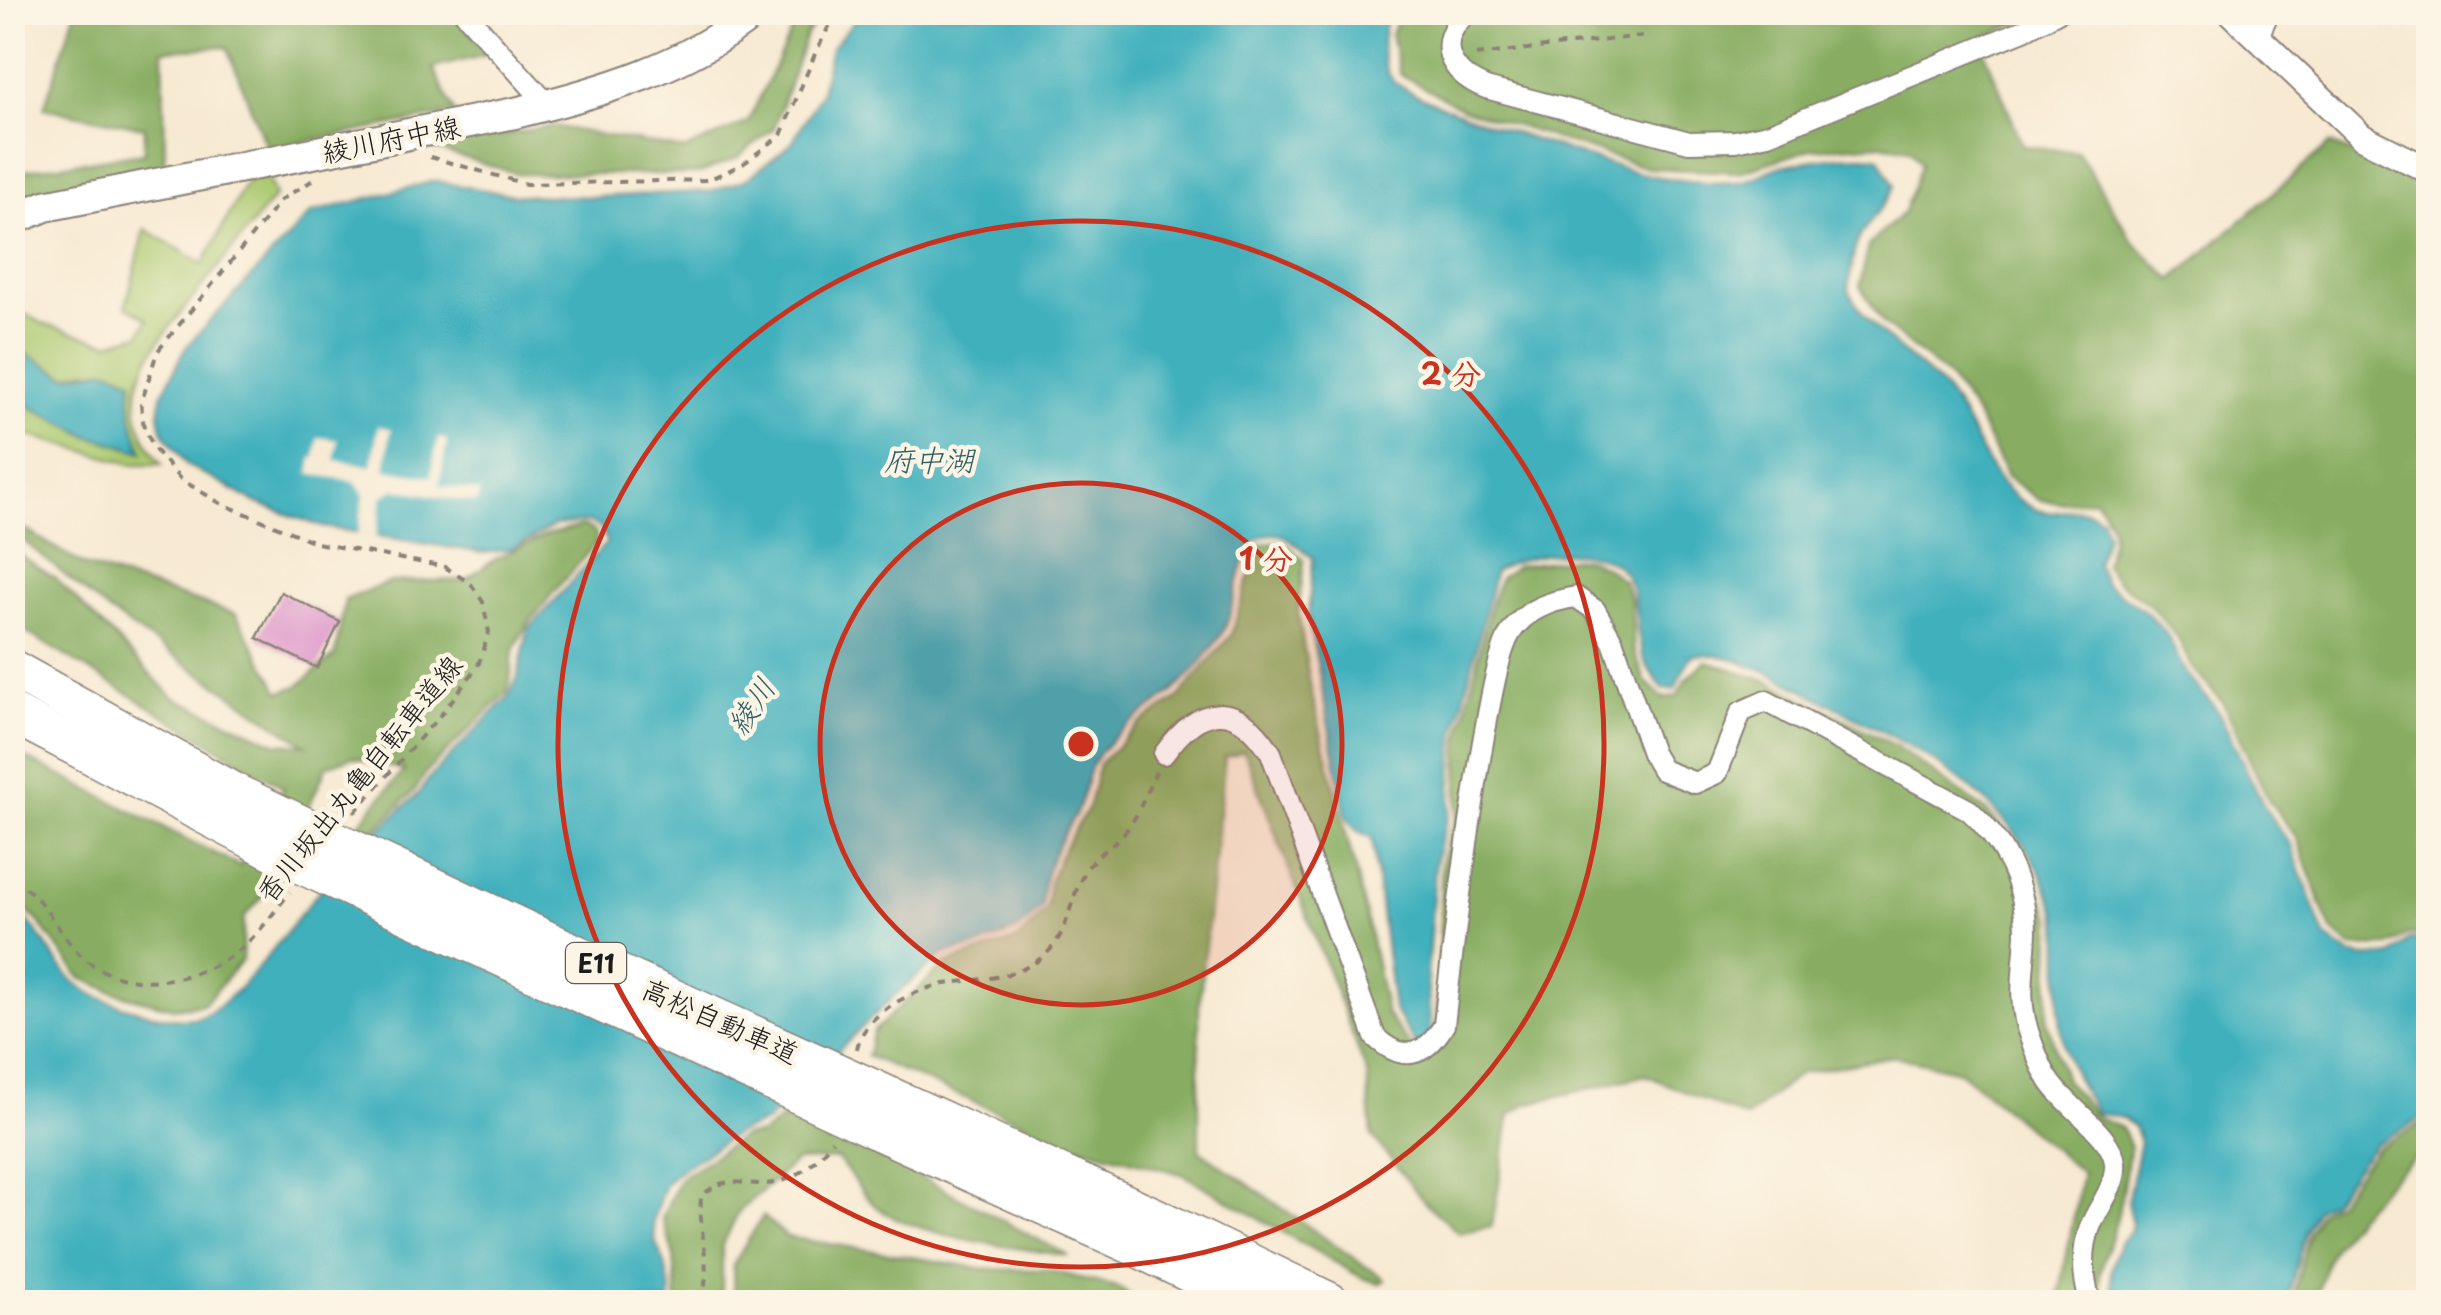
<svg xmlns="http://www.w3.org/2000/svg" width="2441" height="1315" viewBox="0 0 2441 1315" font-family="'Playpen Sans','Klee One',sans-serif">
<style>
.green{fill:#abc970;stroke:#647246;stroke-width:2.5}
.forest{fill:#88ad62;stroke:#52643f;stroke-width:2.5}
.water{fill:#41b0bd;stroke:#2e666c;stroke-width:2.5}
.pier{fill:#f7e9d2}
.building{fill:#dd95ca}
.lines{fill:none;stroke-linecap:round;stroke-linejoin:round}
.minor-casing{stroke:#8a8277;stroke-width:24}
.tertiary-casing{stroke:#8a8277;stroke-width:29}
.secondary-casing{stroke:#8a8277;stroke-width:34}
.motorway-casing{stroke:#8a8277;stroke-width:41}
.path{stroke:#8a8277;stroke-width:4;stroke-dasharray:8 8;stroke-linecap:butt}
.minor{stroke:#fff;stroke-width:20}
.tertiary{stroke:#fff;stroke-width:25}
.secondary{stroke:#fff;stroke-width:30}
.motorway{stroke:#fff;stroke-width:38}
.motorway-bridge-casing{stroke:#8a8277;stroke-width:41;stroke-linecap:butt}
.motorway-bridge{stroke:#fff;stroke-width:38}
.ring{fill:none;stroke:#c8321e;stroke-width:5}
.labels{text-anchor:middle;dominant-baseline:central;stroke-width:9;stroke-linejoin:round;paint-order:stroke}
.shield{fill:#fcf5e5;stroke:#5f5d58;stroke-width:2.5}
.shield-label{font-size:25px;font-weight:bold;fill:#1c1c1c}
.street-label{font-size:28px;fill:#1c1c1c;stroke:#fcf5e5}
.water-label{font-size:30px;font-style:italic;fill:#2d5f64;stroke:#fcf5e5}
.centre{fill:#c8321e;stroke:#fcf5e5;stroke-width:5}
.ring-label{font-size:30px;text-anchor:middle;font-weight:bold;fill:#c8321e;stroke:#fcf5e5;stroke-width:9;stroke-linejoin:round;paint-order:stroke}
</style>
<rect width="100%" height="100%" fill="#fcf5e5"/>
<filter id="ink" filterUnits="userSpaceOnUse"><feTurbulence type="fractalNoise" baseFrequency=".01" numOctaves="2"/><feDisplacementMap in="SourceGraphic" scale="20" xChannelSelector="R" yChannelSelector="G"/><feConvolveMatrix kernelMatrix="1 2 1 2 8 2 1 2 1" color-interpolation-filters="sRGB"/></filter>
<filter id="wash" filterUnits="userSpaceOnUse"><feTurbulence type="fractalNoise" baseFrequency=".0048" numOctaves="4" result="noise"/><feDisplacementMap in="SourceGraphic" scale="40" xChannelSelector="R" yChannelSelector="G"/><feGaussianBlur stdDeviation="2.25" result="paint"/><feColorMatrix in="noise" values="0 0 0 0 0 0 0 0 0 0 0 0 0 0 0 0 0 1.4 0 .05"/><feComposite in="paint" operator="in"/></filter>
<g filter="url(#wash)">
<rect width="100%" height="100%" fill="#f7e9d2"/>
<!-- green -->
<path class="green" d="M267,175L275,196C250,227 226,257 201,288C156,344 104,394 162,464H131L13,431V405L25,404L89,436L142,451L131,417L129,398L88,370L66,376L13,346L12,308L46,325L108,343L140,334L148,319L126,306L145,229L203,264L247,181Z"/>
<!-- forest -->
<g class="forest">
<path d="M1400,12L2040,13L1980,40L2023,146L2078,152L2133,241L2172,280L2330,144L2428,184V419L2421,435L2428,438V936L2408,935L2389,946L2352,947L2331,930L2297,838L2269,801L2223,703L2192,668L2177,637L2150,605L2116,580L2104,564C2116,533 2115,526 2095,499L2060,503L2039,500L2007,477L1975,413L1946,375L1883,323L1860,286L1868,246L1904,212L1921,164L1910,149L1880,144L1811,149L1740,172L1648,168L1464,109L1400,74L1391,34Z"/>
<path d="M75,13H457L486,55L433,68L455,113L267,149L227,47L163,50L165,167L13,200L12,167L19,171L144,153L145,128L44,108Z"/>
<path d="M800,13H821L806,35L774,128L737,158L698,174H519L428,147L553,126L685,150L748,122Z"/>
<path d="M13,522L84,565L236,614L280,692L298,686L335,655L345,600L390,582L466,580L495,559L549,534L583,526L595,532L597,542C575,569 520,624 513,654C510,668 513,676 507,692L426,772L416,789L372,832L358,825L404,770L352,757L327,766L274,884L244,917L242,960L204,1004L173,1008L116,993L81,978L37,920L17,903L13,905L12,751L240,866L284,788L13,624V551L56,579L173,697L276,743L306,745L108,611L13,532Z"/>
<path d="M1271,542L1285,544L1304,560L1298,613L1312,695L1365,910L1386,1014L1419,1058L1433,1055L1437,1023L1442,860L1457,816L1459,739L1492,600L1501,577L1517,566L1566,559H1588L1607,568L1624,582L1631,601L1634,651L1645,681L1663,698L1677,696L1686,680L1706,661L1771,682L1896,746L1987,812L2019,845L2052,920L2047,1021L2065,1080L2098,1118L2122,1128L2130,1148L2118,1214L2100,1273V1302H2058L2082,1173L1960,1071L1894,1056L1800,1073L1746,1118L1646,1075L1526,1104L1510,1114L1492,1226L1459,1233L1426,1204L1372,1136L1367,1073L1244,751L1225,757L1199,1006V1150L1385,1280L1380,1284L1361,1277L1182,1174L1075,1145L867,1056L874,1031L945,964L1017,940L1047,909L1049,883L1060,855L1089,805L1099,764L1141,723L1176,700L1231,635L1259,545Z"/>
<path d="M789,1113L908,1170L1069,1256C1019,1248 917,1237 878,1208C863,1197 850,1173 838,1159L796,1161L739,1211L722,1246V1290L717,1302H677L674,1255L662,1218L679,1179L744,1136L762,1134Z"/>
<path d="M2428,1120V1152C2400,1163 2355,1216 2337,1242C2326,1258 2321,1284 2315,1302H2292L2309,1232L2320,1211L2337,1201L2377,1148Z"/>
<path d="M763,1216L787,1237L986,1269L1047,1270L1117,1287L1141,1302H734L733,1265Z"/>
</g>
<!-- water -->
<g class="water">
<path d="M861,13H1388C1382,33 1377,60 1392,79C1408,101 1603,163 1640,173C1667,179 1712,185 1739,182C1753,181 1767,170 1782,166C1802,161 1861,152 1879,158L1894,185C1882,217 1856,224 1852,265C1851,272 1848,282 1849,288C1855,319 1916,361 1938,383C1977,421 1982,485 2035,509C2060,520 2072,500 2101,517L2107,535L2096,563L2105,583L2146,612L2166,633L2186,673L2218,711L2266,810L2291,845L2325,936L2350,954L2366,957L2391,956L2409,940H2428V1115L2374,1145L2331,1201L2317,1208L2306,1230L2287,1302H2113L2111,1271L2119,1243L2130,1233L2132,1224L2127,1202L2140,1142L2135,1128L2123,1118L2097,1113C2046,1040 2063,1004 2059,924C2058,912 2051,900 2047,888C2010,793 1911,746 1826,702C1792,684 1730,647 1691,656L1675,689H1663C1656,680 1647,668 1643,657C1628,606 1650,554 1569,553C1546,553 1515,559 1495,571L1455,736L1450,810L1436,858L1427,975L1431,1035L1419,1050L1393,1009L1372,838L1356,830L1346,817L1308,615L1313,558C1298,547 1283,526 1261,537C1238,548 1236,613 1221,635C1208,654 1189,678 1171,693C1147,713 1114,731 1096,758C1084,774 1086,797 1075,815C1057,845 1041,870 1042,907L1018,930L977,947L945,953L895,995L766,1122L737,1133L676,1173L665,1184L653,1219L655,1241L665,1264L671,1293L669,1302H13V912L18,911C43,932 55,968 81,987C102,1003 174,1025 199,1017C238,1004 288,928 315,896C346,859 383,826 419,793L430,777L508,697L517,679L528,630L607,542L600,527L587,522L556,525L512,549L484,553L323,527L257,503L187,465L162,430L159,414L162,394L187,346L311,213L435,181L513,195L594,197L713,191L747,179L791,144L820,95L831,48Z"/>
<path d="M12,346L66,376L108,369L133,380C127,407 133,427 143,452L89,436L25,404L13,405Z"/>
</g>
<!-- pier -->
<path class="pier" d="M378,426L391,429L385,469L431,477L438,438L447,440L439,486L479,492L477,503L395,489L382,497L376,537L358,534L364,495L355,481L309,474L312,458H315L318,437L338,440L335,460L372,466Z"/>
<g id="blocks">
<!-- building -->
<path class="building" d="M281,592L340,622L317,668L257,638Z"/>
</g>
</g>
<g filter="url(#ink)">
<use href="#blocks" fill-opacity="0" stroke="#8a8277" stroke-width="2.5"/>
<g class="lines">
<defs>
<g id="minor">
<path d="M464,12L548,105"/>
<path d="M1468,12C1433,42 1449,73 1486,88L1689,142L1735,141L1768,134L2024,30L2058,12"/>
<path d="M2257,38L2269,12"/>
<path d="M1164,754C1200,704 1236,698 1271,753L1375,1037C1403,1063 1425,1057 1444,1025C1455,928 1467,832 1484,736C1489,710 1498,652 1511,632C1526,609 1551,601 1576,597L1595,610L1613,642L1652,753L1662,770L1695,783L1717,773L1741,712L1766,701L1969,810C2003,841 2026,884 2026,932C2025,966 2017,997 2028,1031C2033,1046 2040,1066 2049,1080C2064,1105 2113,1135 2115,1163C2117,1187 2098,1206 2090,1227C2081,1252 2083,1278 2090,1302"/>
</g>
<path id="tertiary" d="M2231,12L2362,137L2428,170"/>
<path id="secondary" d="M12,220L45,206L515,113C601,92 685,68 755,12"/>
<g id="motorway">
<path d="M12,669L235,793L304,826"/>
<path d="M12,713L289,859"/>
<path d="M889,1096L1157,1218L1330,1302"/>
<path d="M874,1129L1132,1245L1249,1302"/>
</g>
</defs>
<!-- minor casing -->
<use href="#minor" class="minor-casing"/>
<!-- tertiary casing -->
<use href="#tertiary" class="tertiary-casing"/>
<!-- secondary casing -->
<use href="#secondary" class="secondary-casing"/>
<!-- motorway casing -->
<use href="#motorway" class="motorway-casing"/>
<!-- path -->
<g class="path">
<path d="M1476,55L1642,36"/>
<path d="M430,157L526,184L708,180L743,164L781,135L815,54L828,28L841,12"/>
<path d="M313,180L282,199L157,352L141,404L144,428L156,451L180,479L220,503L317,543L445,567L471,584L483,602L489,632L478,666L443,712L353,814"/>
<path d="M12,879C47,897 57,935 85,959C126,995 200,982 239,950C259,934 274,912 290,892"/>
<path d="M857,1049C863,1014 912,990 945,984C974,979 1000,980 1027,967C1071,945 1064,909 1085,872C1095,853 1117,844 1128,828C1140,812 1147,790 1156,772"/>
<path d="M701,1302C713,1268 698,1232 701,1197C723,1176 733,1183 760,1184C791,1185 816,1164 832,1140"/>
</g>
<!-- minor -->
<use href="#minor" class="minor"/>
<!-- tertiary -->
<use href="#tertiary" class="tertiary"/>
<!-- secondary -->
<use href="#secondary" class="secondary"/>
<!-- motorway -->
<use href="#motorway" class="motorway"/>
<defs>
<g id="motorway-bridge">
<path d="M304,826L604,967L889,1096"/>
<path d="M289,859L874,1129"/>
</g>
</defs>
<!-- motorway-bridge casing -->
<use href="#motorway-bridge" class="motorway-bridge-casing"/>
<!-- motorway-bridge -->
<use href="#motorway-bridge" class="motorway-bridge"/>
</g>
</g>
<!-- distance rings -->
<circle cx="1081" cy="744" r="261" fill="#c8321e" fill-opacity=".12"/>
<g class="ring">
<circle cx="1081" cy="744" r="261"/>
<circle cx="1081" cy="744" r="523"/>
</g>
<g class="labels">
<!-- shield labels -->
<rect class="shield" x="566" y="943" width="60" height="40" rx="8"/>
<g class="shield-label">
<text x="596" y="963">E11</text>
</g>
<!-- street labels -->
<g class="street-label">
<text transform="translate(391 138) rotate(-11)">綾川府中線</text>
<text transform="translate(358 778) rotate(-51)">香川坂出丸亀自転車道線</text>
<text transform="translate(721 1020) rotate(24)">高松自動車道</text>
</g>
<!-- water labels -->
<g class="water-label">
<text x="929" y="458">府中湖</text>
<text transform="translate(750 705) rotate(-56)">綾川</text>
</g>
</g>
<circle cx="1081" cy="744" r="15" class="centre"/>
<g class="ring-label">
<text x="1451" y="385">2 分</text>
<text x="1266" y="570">1 分</text>
</g>
<!-- margin -->
<rect width="2441" height="1315" fill="none" stroke="#fcf5e5" stroke-width="50"/>
</svg>
